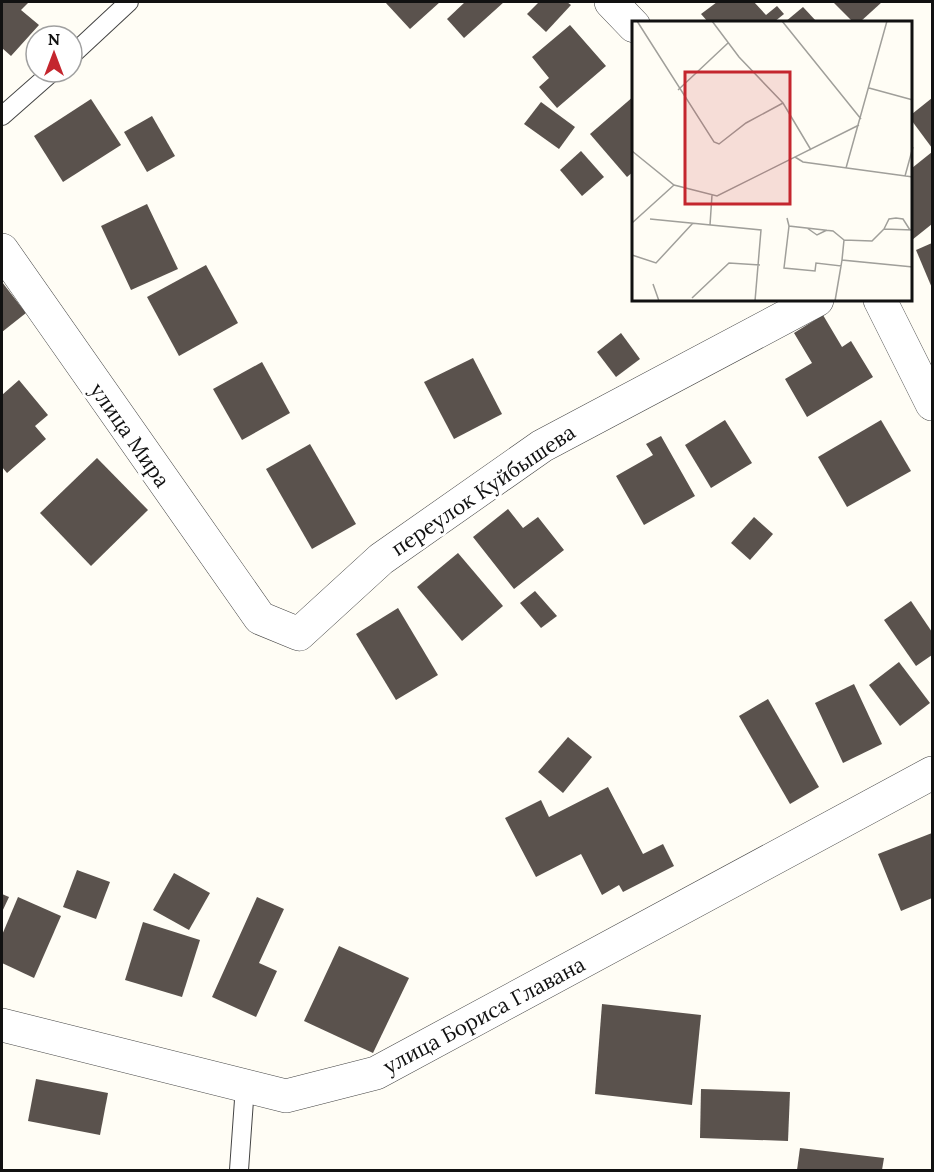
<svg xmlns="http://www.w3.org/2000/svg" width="934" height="1172" viewBox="0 0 934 1172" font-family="Lora,serif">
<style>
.building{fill:#5a524d}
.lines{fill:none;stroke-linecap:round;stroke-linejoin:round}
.service-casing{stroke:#444;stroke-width:20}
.minor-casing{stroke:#444;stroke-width:34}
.service{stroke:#fff;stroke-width:18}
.minor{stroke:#fff;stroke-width:33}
.labels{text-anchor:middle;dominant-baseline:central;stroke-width:6;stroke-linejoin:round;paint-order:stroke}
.street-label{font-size:21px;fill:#111;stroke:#fff}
.inset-road{fill:none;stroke:#a09f9a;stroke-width:1.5}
.view{fill:#c4262e;fill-opacity:0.15;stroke:#c4262e;stroke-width:3}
.inset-edge{fill:none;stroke:#111;stroke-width:3}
</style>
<rect width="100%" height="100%" fill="#fffdf5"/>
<!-- building -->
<g class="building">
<path d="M2,2H29L21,10L39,25L11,56L2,48Z"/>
<path d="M385,2H440L410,29Z"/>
<path d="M465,2H504L464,38L447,19Z"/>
<path d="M539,2H567L571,5L546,32L527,14Z"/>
<path d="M717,2H754L766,15L777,6L784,14L774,22H708L701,14Z"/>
<path d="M833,2H882L860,22H853Z"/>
<path d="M803,7L817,22H785Z"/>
<path d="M570,25L606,66L557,108L539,87L549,78L532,57Z"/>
<path d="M634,96V171L627,177L590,134Z"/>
<path d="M932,98V148L912,121V114Z"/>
<path d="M91,99L121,145L63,182L34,136Z"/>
<path d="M541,102L575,127L559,149L524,124Z"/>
<path d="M152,116L175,156L147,172L124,132Z"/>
<path d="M581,151L604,177L582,196L560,170Z"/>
<path d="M932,152V224L912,240V168Z"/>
<path d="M147,204L178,269L131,290L101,226Z"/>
<path d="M932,243V288L916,250Z"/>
<path d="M206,265L238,323L179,356L147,297Z"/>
<path d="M2,282L26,313L2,332Z"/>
<path d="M823,315L842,347L851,341L873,377L807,417L785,379L812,363L794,333Z"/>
<path d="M621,333L640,359L616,377L597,352Z"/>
<path d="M473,358L502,414L454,439L424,382Z"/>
<path d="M262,362L290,413L242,440L213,389Z"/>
<path d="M19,380L48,415L35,426L46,439L7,473L2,467V395Z"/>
<path d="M725,420L752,463L711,488L685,445Z"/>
<path d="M881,420L911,471L847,507L818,457Z"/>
<path d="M661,436L695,496L644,525L616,476L653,455L646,444Z"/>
<path d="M310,444L356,524L312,549L266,469Z"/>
<path d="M97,458L148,510L91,566L40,513Z"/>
<path d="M508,509L523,528L538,517L564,550L514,589L473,537Z"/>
<path d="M754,517L773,534L750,560L731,543Z"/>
<path d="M458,553L503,606L462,641L417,587Z"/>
<path d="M535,591L557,616L541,628L520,603Z"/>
<path d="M911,601L932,632V655L916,666L884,620Z"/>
<path d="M398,608L438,675L396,700L356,634Z"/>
<path d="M899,662L930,703L900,726L869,685Z"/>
<path d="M854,684L882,744L843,763L815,703Z"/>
<path d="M768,699L819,787L790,804L739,716Z"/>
<path d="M568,737L592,757L563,793L538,772Z"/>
<path d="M608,787L643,854L663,844L674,866L623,892L619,885L602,895L581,854L536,877L505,818L541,800L549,817Z"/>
<path d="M932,833V898L901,911L878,854Z"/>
<path d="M77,870L110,882L96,919L63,907Z"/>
<path d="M174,873L210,893L189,930L153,910Z"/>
<path d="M2,894L9,897L2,912Z"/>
<path d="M18,897L61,916L34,978L2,963V935Z"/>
<path d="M257,897L284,909L259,963L277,971L256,1017L212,997Z"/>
<path d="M143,922L200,940L182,997L125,980Z"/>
<path d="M339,946L409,978L373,1053L304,1021Z"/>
<path d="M602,1004L701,1015L692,1105L595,1094Z"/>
<path d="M36,1079L108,1093L100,1135L28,1121Z"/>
<path d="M701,1089L790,1092L788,1141L700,1138Z"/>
<path d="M800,1148L884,1158L882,1170H797Z"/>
</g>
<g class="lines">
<defs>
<g id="service">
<path d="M72,55L129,2"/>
<path d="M2,116L52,72"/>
<path d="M239,1170L245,1086"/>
</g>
<g id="minor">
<path d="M611,2L634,26"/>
<path d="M2,250L260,618L299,634L381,559L542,446L817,300"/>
<path d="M880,300L932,404"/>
<path d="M2,1025L286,1096L376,1073L932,773"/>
</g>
</defs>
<!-- service casing -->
<use href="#service" class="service-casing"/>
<!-- minor casing -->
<use href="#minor" class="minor-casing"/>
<!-- service -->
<use href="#service" class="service"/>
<!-- minor -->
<use href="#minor" class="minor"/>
</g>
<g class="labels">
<!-- street labels -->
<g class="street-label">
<text transform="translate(130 435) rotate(55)">улица Мира</text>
<text transform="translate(483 490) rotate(-34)">переулок Куйбышева</text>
<text transform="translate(484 1015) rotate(-28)">улица Бориса Главана</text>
</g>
</g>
<!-- overview -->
<g transform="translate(632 21)">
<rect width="280" height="280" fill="#fffdf5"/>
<path class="inset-road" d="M5,0L82,121L87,123L114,102L151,82M80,0L107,36L151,82L179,129M150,0L229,98M237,67L281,79M46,69L96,22M0,130L42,164L85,175L227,104M163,136L171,141L281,156M214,147L255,0M273,155L281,126M155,197L157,205L201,210L212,219M18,198L129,209L123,280M0,202L42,164M78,204L80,174M157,205L152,247L183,250L184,242L209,245L210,239M175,207L185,214L195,209M252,208L257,198L264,197L271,198L278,209M281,209L252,208L240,220L212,219L210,239L281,246M0,234L24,242L61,202M21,263L27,280M60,277L97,242L128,244M203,280L209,245"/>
<path class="view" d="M53,51H158V183H53Z"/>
<rect width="280" height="280" class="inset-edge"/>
</g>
<!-- border -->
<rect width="934" height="1172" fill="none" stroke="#111111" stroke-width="6"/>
<!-- north arrow -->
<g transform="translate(54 54)"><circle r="28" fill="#ffffff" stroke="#a0a0a0" stroke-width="1.5"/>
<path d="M0-4.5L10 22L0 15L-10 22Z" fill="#c4262e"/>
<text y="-9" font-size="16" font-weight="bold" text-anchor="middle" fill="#111111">N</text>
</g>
</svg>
